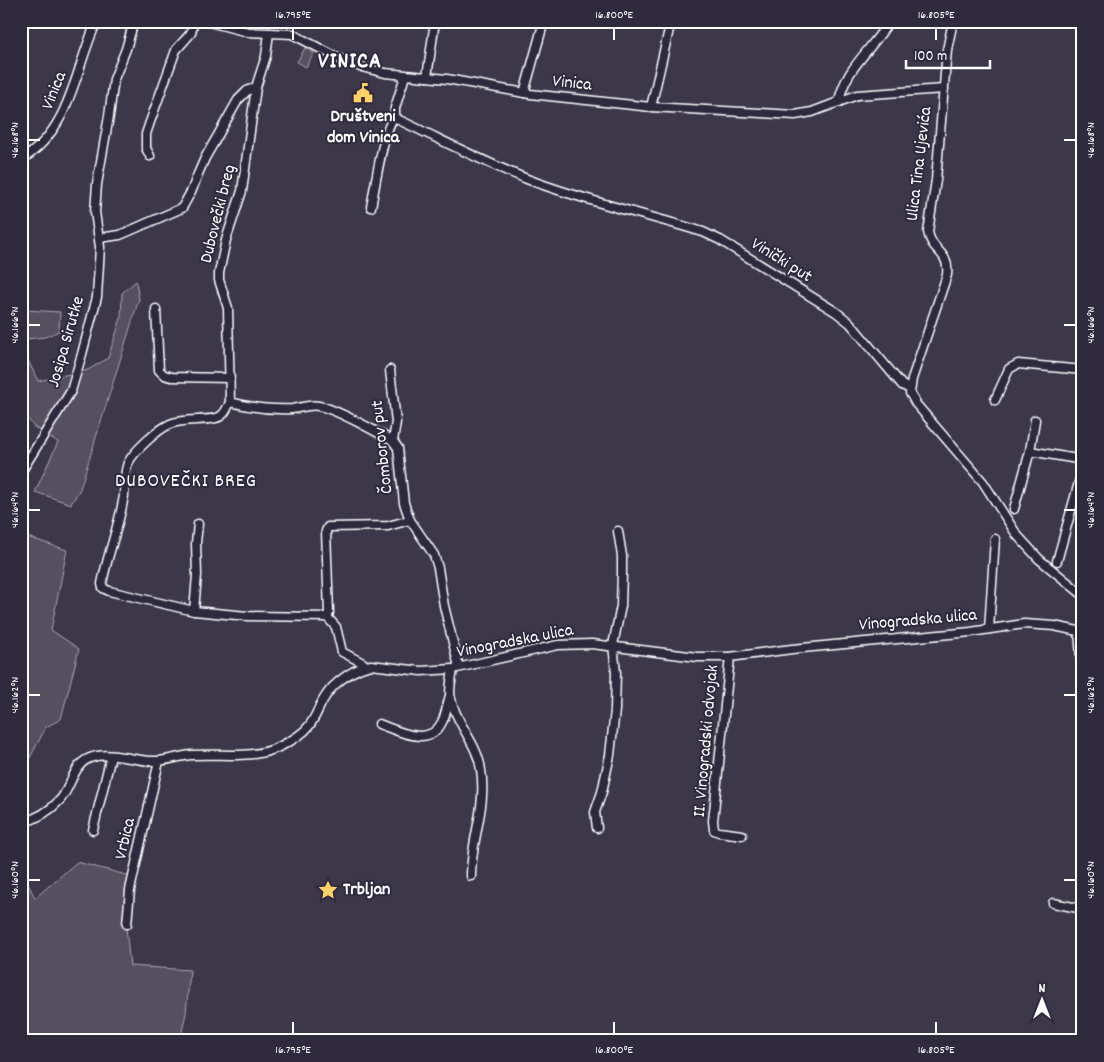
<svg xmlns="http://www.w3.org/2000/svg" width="1104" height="1062" viewBox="0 0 1104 1062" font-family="Dekko,sans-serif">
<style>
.green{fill:#555060;stroke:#aaa8b0}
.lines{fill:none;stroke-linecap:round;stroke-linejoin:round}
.minor-casing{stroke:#fff;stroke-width:11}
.minor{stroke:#2f2a3d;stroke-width:8}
.ticks{fill:none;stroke:#fff;stroke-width:2}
.labels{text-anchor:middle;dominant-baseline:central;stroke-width:4;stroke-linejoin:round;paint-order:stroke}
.street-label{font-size:18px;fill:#fff;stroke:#2f2a3d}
.poi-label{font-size:18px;font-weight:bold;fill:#fff;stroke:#2f2a3d}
.quarter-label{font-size:20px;letter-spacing:1px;fill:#fff;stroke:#2f2a3d}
.district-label{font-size:22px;font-weight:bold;letter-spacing:1px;fill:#fff;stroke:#2f2a3d}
.neatline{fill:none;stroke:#fff;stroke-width:2}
.ticks-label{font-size:12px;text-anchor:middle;fill:#fff}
</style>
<rect width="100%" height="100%" fill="#3c3749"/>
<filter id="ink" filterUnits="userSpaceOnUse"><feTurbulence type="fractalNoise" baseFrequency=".02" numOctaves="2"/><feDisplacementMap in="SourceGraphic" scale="10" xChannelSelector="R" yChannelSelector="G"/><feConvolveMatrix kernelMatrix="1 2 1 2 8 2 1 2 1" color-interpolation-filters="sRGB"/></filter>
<g filter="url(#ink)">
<!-- green -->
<g class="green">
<path d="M305,48L314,53L306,67L297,62Z"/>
<path d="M136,281L139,299L80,489L71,504L35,492L58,442L34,427L21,410V315L26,310L60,312L59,331L45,337L26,339L25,354L38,381L88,370L108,358L121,318L122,293Z"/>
<path d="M21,535L67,550L51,630L79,649L61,719L46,727L30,758L21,751Z"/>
<path d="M77,862L130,876L124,908L130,966L190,970L186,1013L180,1041H21V870L35,898Z"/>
</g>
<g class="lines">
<defs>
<g id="minor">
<path d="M205,21L248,32L292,34L350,64L385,73L447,79L530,94L577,99L651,107L795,115L812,112L857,95L944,89"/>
<path d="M953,21L947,50L936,180L928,232C932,253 950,251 947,275L912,379L910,393L916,404L983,482L1017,535L1039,559L1083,595"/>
<path d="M269,33L266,56L256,87L242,191L226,240L219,273V280L228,308L230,402C228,406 226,412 222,415C214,423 185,417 170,424C157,430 134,451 128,463C123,475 126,489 123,501C118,529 107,556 102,584L103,588L109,591L194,611L247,616L327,617L336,627L342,652L363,663L366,666"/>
<path d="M405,76L395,108V116L399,120C442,140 483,162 527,179C584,201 645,214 703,232L720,240L836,312L850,323L902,385L910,389"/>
<path d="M427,77L435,21"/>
<path d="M524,93L544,21"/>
<path d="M839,102C844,69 873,49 889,21"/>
<path d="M651,107L671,21"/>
<path d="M150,156L146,148V134L150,122L176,50L191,33L194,21"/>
<path d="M21,160C72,129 74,70 97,21"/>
<path d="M371,207C375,188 383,128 395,116"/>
<path d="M99,238L120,235L182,208L192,190L198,174L205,158L238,100L247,91L256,87"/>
<path d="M156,309L159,370C163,375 166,376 172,377L230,378"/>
<path d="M390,370L396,422L393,441L398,448L404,503L410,520L434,555L438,568L444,606L459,667"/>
<path d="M995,400L1009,369L1018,364L1083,370"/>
<path d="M230,402C249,407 273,410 292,409C302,408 309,404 319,406C336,409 377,432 393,441"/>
<path d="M1030,451L1083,460"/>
<path d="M21,472L71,391L82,354L97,297L100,247L95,212L97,184L109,116L114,79L126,49L134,21"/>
<path d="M1014,509L1030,451L1035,420"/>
<path d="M1057,561L1083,468"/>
<path d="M194,611L197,575L196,543L198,524"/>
<path d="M327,617L329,613L326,531L328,527L388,526L410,520"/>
<path d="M989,629L995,539"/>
<path d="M1079,631L1083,684"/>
<path d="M730,657L713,821L714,830L719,832L742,835"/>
<path d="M453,669C452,679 448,690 451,699C456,724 478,744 481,770C487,808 471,838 471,876"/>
<path d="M379,724C398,731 430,748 442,722C446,715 447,704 450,696"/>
<path d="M21,823C36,819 49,812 60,800C71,788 73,764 90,758C109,751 132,760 151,761C164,762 178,756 192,755C222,753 254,760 281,746C291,741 302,735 309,726C316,717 319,706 325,697C334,682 355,668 371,665L421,671L453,669L558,645L592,644L697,657H730L792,649L971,632L1024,624L1054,626L1083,632"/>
<path d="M597,828L595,812L602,792L610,755L615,710L616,673L613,645L621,606L622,573V556L618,531"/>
<path d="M93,830L111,756"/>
<path d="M1053,903L1083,909"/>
<path d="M127,924L130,890L159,761"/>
</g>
</defs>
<!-- minor casing -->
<use href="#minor" class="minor-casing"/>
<!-- minor -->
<use href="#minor" class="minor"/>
</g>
</g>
<!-- ticks -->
<path class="ticks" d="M293,28V40M614,28V40M936,28V40M28,140H40M1064,140H1076M28,325H40M1064,325H1076M28,510H40M1064,510H1076M28,695H40M1064,695H1076M28,880H40M1064,880H1076M293,1022V1034M614,1022V1034M936,1022V1034"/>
<!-- icons -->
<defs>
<symbol id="civic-bare" viewBox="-9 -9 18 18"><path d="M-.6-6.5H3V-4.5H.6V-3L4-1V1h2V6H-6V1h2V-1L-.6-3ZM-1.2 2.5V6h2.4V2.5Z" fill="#ffd166" stroke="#2f2a3d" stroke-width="2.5" paint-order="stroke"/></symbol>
<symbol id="sight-bare" viewBox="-9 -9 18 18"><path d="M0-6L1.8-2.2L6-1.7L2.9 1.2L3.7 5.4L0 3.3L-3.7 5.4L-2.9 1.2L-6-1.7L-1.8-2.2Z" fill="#ffd166" stroke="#2f2a3d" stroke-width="2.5" paint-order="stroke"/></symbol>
</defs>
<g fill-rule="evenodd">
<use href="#civic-bare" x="349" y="79" width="28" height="28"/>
<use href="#sight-bare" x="314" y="876" width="28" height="28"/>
</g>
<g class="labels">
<!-- street labels -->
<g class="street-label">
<text transform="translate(572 84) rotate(6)">Vinica</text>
<text transform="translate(55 91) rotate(-68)">Vinica</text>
<text transform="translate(920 164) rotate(-83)">Ulica Tina Ujevića</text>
<text transform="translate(219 214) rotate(-76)">Dubovečki breg</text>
<text transform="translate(781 261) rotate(32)">Vinički put</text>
<text transform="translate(67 342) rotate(-74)">Josipa Sirutke</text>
<text transform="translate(383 447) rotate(-96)">Čomborov put</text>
<text transform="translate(918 621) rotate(-5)">Vinogradska ulica</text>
<text transform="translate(515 642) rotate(-11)">Vinogradska ulica</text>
<text transform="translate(707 741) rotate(-85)">II. Vinogradski odvojak</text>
<text transform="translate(126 839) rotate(-77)">Vrbica</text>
</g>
<!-- poi labels -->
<g class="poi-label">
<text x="363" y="117">Društveni<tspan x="363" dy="21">dom Vinica</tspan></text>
<text x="343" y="890" text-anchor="start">Trbljan</text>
</g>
<!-- quarter labels -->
<g class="quarter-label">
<text x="186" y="482">DUBOVEČKI BREG</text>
</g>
<!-- district labels -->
<g class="district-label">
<text x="350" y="62">VINICA</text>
</g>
</g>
<!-- margin -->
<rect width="1104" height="1062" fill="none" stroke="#2f2a3d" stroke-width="55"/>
<!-- north arrow -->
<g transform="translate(1042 1000)" stroke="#2f2a3d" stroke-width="4" paint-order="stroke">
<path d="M0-4L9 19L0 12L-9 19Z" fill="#ffffff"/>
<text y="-8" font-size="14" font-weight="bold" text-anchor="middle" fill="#ffffff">N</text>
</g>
<!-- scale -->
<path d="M906 60v8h84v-8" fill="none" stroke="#ffffff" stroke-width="2.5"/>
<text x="914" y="60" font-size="15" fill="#ffffff" stroke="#2f2a3d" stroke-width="4" paint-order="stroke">100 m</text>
<rect x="28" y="28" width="1048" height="1006" class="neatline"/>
<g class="ticks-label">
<text x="293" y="18">16.795°E</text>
<text x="614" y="18">16.800°E</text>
<text x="936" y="18">16.805°E</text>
<text transform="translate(14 140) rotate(-90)" y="4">46.168°N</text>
<text transform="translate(1090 140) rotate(-90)" y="4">46.168°N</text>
<text transform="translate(14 325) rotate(-90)" y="4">46.166°N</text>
<text transform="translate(1090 325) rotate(-90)" y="4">46.166°N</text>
<text transform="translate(14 510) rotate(-90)" y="4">46.164°N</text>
<text transform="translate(1090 510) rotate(-90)" y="4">46.164°N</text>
<text transform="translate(14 695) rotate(-90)" y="4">46.162°N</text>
<text transform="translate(1090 695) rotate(-90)" y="4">46.162°N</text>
<text transform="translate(14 880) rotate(-90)" y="4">46.160°N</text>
<text transform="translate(1090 880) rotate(-90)" y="4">46.160°N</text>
<text x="293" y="1053">16.795°E</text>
<text x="614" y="1053">16.800°E</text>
<text x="936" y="1053">16.805°E</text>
</g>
</svg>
